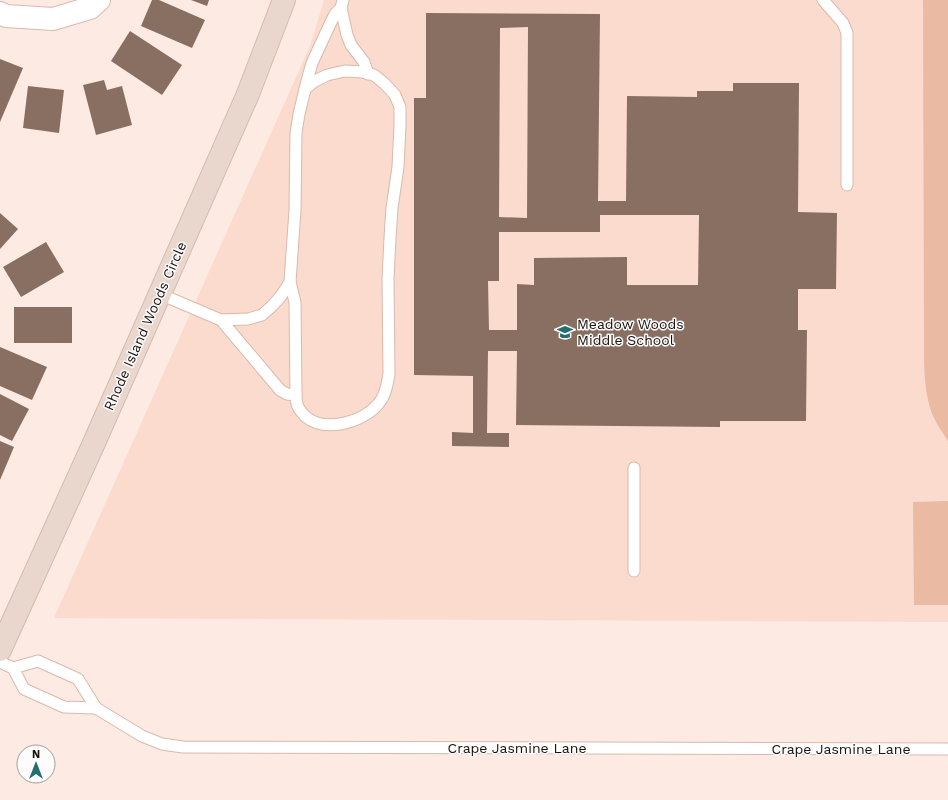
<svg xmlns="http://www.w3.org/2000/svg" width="948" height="800" viewBox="0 0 948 800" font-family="'Work Sans',sans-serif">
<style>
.built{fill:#fadbcd}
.green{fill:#ebbaa2}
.building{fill:#896f62;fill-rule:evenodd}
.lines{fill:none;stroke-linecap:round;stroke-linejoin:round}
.lane-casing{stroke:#d7baac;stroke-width:13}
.street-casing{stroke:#d7baac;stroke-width:24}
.secondary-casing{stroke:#d7baac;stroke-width:24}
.lane{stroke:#fff;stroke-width:11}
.street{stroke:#fff;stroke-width:22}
.secondary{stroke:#e9d6cd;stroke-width:22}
.labels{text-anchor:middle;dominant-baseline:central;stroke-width:3;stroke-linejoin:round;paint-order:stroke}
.poi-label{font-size:14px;fill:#1b110c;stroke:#fcfcfc;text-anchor:start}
.street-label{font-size:14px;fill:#1b110c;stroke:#fcfcfc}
</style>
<rect width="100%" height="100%" fill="#fdeae2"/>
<!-- built -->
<path class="built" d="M324,0H948V622L54,618L310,46Z"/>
<!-- green -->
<g class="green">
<path d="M923,0H948V441C943,433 937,425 933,416C923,391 924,362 924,335Z"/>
<path d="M948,501V605H914L913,502Z"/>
</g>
<!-- building -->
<g class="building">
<path d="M152,0H159L205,20L192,48L141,26Z"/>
<path d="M191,0H209L207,6Z"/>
<path d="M426,13L600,14L598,201H626L627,96L697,97V91H733V83H799L798,212L837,213L836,289H798V330H807L806,421H720V427L516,425L517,351H488L487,433H509V447L452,446V432L473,433V376L414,375V98H426ZM528,27L527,218L499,217L500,28ZM600,215H699L698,285H627V257L534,258V285L517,284V330H489L488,281H499V232H600Z"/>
<path d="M130,31L182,65L162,95L111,61Z"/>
<path d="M0,59L23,68L0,122Z"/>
<path d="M104,80L107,90L122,86L132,125L96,135L83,85Z"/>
<path d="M28,86L64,90L59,133L23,128Z"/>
<path d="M0,213L18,229L0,249Z"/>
<path d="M46,242L64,272L21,297L3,267Z"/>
<rect x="14" y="307" width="58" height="36"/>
<path d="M0,347L47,367L32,400L0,386Z"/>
<path d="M0,394L29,409L12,441L0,435Z"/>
<path d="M0,441L14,447L0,480Z"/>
</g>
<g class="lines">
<defs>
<g id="lane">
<path d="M343,0L341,8L347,35L351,45L364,62L368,74"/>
<path d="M823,0L843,23L847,33V185"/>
<path d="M290,282L295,302L296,395C296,398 296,401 297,404C298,409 302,413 306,417C326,433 364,422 379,403C386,395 387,384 389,374L388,279L390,238L392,208L398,167L400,125V107L395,95L385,84L374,75L362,72L345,71L327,75L315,81L305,89"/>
<path d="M160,294L221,320L248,319L262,315L272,306L281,296L290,282L295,210L296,133L299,114L308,77L312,63L331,22L335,14L341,8"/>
<path d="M221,320L280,390L287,394L296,395"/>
<path d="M634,468V571"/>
<path d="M0,662L13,668L38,661L78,679L96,708L64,707L24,689L13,668"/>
<path d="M96,708L142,736L162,744L183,747L948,749"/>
</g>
<path id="street" d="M0,13L6,16L53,19L90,8L99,0"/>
<path id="secondary" d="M0,650L94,443L248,94L284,0"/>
</defs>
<!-- lane casing -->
<use href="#lane" class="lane-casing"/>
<!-- street casing -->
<use href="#street" class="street-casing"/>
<!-- secondary casing -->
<use href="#secondary" class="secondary-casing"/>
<!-- lane -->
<use href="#lane" class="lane"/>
<!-- street -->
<use href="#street" class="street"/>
<!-- secondary -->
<use href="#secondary" class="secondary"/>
</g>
<!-- icons -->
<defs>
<symbol id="school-bare" viewBox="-9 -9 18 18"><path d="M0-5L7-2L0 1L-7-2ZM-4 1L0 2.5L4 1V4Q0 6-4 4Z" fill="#236e70" stroke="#fcfcfc" stroke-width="2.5" paint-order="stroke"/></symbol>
</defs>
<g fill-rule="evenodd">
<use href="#school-bare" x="554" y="321" width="22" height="22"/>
</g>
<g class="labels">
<!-- poi labels -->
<g class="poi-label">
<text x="577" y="324">Meadow Woods<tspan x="577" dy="16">Middle School</tspan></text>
</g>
<!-- street labels -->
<g class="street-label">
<text transform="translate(145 326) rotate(-66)">Rhode Island Woods Circle</text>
<text x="517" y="748">Crape Jasmine Lane</text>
<text x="841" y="749">Crape Jasmine Lane</text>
</g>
</g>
<!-- north arrow -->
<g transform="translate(36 764)"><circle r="19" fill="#fcfcfc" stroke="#a29e9c"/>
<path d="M0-3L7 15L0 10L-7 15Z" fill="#236e70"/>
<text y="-6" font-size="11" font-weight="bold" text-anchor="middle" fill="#1b110c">N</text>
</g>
</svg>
